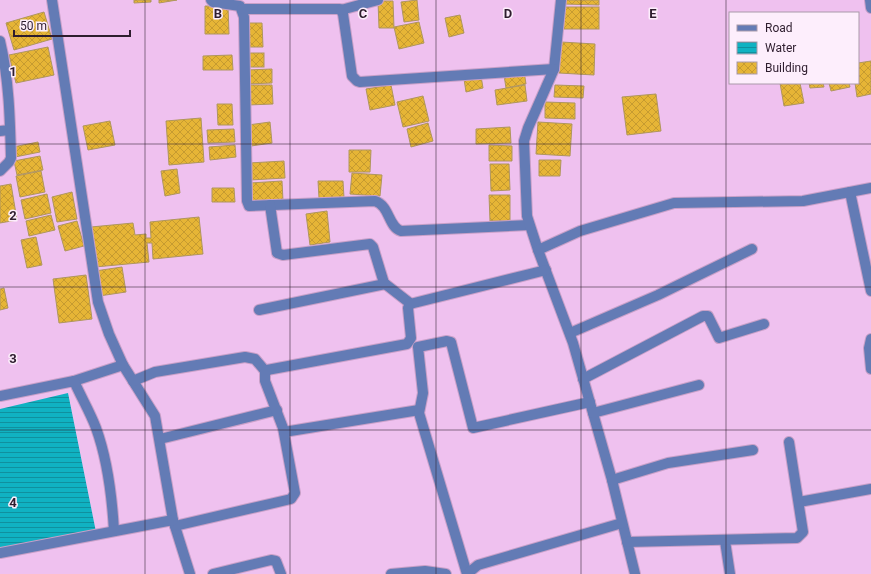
<svg xmlns="http://www.w3.org/2000/svg" width="871" height="574" viewBox="0 0 871 574" font-family="Roboto,sans-serif">
<style>
.water{fill:url(#water-rules)}
.building{fill:url(#building-cross-hatch);stroke:#af965e}
.lines{fill:none;stroke-linecap:round;stroke-linejoin:round}
.minor-casing{stroke:#c8a0c8;stroke-width:12}
.minor{stroke:#637bb5;stroke-width:10}
.grid{fill:none;stroke:#2e1d2e;stroke-width:1;stroke-opacity:0.55}
.grid-label{font-size:13px;text-anchor:middle;font-weight:bold;fill:#2e1d2e;stroke:#fdeefc;stroke-width:3;stroke-linejoin:round;paint-order:stroke}
</style>
<defs>
<pattern id="water-rules" width="6" height="5" patternUnits="userSpaceOnUse"><rect width="6" height="5" fill="#10b2c2"/><path d="M0 2.5h6" fill="none" stroke="#10909e"/></pattern>
<pattern id="building-cross-hatch" width="8" height="8" patternUnits="userSpaceOnUse"><rect width="8" height="8" fill="#e6b536"/><path d="M0 0l8 8M0 8l8-8" fill="none" stroke="#c69b30"/></pattern>
</defs>
<rect width="100%" height="100%" fill="#efc1ef"/>
<!-- water -->
<path class="water" d="M68,393L96,532L0,552V409Z"/>
<!-- building -->
<g class="building">
<path d="M134,0H151V2L134,3Z"/>
<path d="M159,0H177L159,3Z"/>
<path d="M417,0L419,20L404,22L401,2Z"/>
<path d="M564,0H599V5L564,4Z"/>
<path d="M378,1H393L394,28H379Z"/>
<path d="M205,6H228L229,34H205Z"/>
<rect x="563" y="7" width="36" height="22"/>
<path d="M44,12L52,39L14,50L6,23Z"/>
<path d="M460,15L464,33L449,37L445,18Z"/>
<path d="M419,22L424,43L399,49L394,27Z"/>
<path d="M247,23H262L263,47H248Z"/>
<path d="M561,42L595,44L594,75L559,73Z"/>
<path d="M48,47L54,75L16,83L9,55Z"/>
<rect x="246" y="53" width="18" height="14"/>
<path d="M232,55L233,70H203V56Z"/>
<path d="M871,61V94L857,97L855,83H858V63Z"/>
<path d="M272,69V83L247,84V70Z"/>
<path d="M524,71L526,84L506,88L504,75Z"/>
<path d="M481,76L483,88L466,92L464,79Z"/>
<path d="M780,83H800L804,103L784,106Z"/>
<path d="M809,83H823L824,87L810,88Z"/>
<path d="M829,83H849L850,87L831,91Z"/>
<path d="M247,85H272L273,104L248,105Z"/>
<path d="M391,85L395,105L370,110L366,89Z"/>
<path d="M525,85L527,101L497,105L495,90Z"/>
<path d="M555,85L584,86L583,98L554,97Z"/>
<path d="M656,94L661,131L627,135L622,97Z"/>
<path d="M423,96L429,121L403,127L397,102Z"/>
<path d="M545,102L575,103V119L545,118Z"/>
<path d="M217,104H232L233,125H218Z"/>
<path d="M201,118L204,162L169,165L166,121Z"/>
<path d="M110,121L115,145L88,150L83,126Z"/>
<path d="M270,122L272,143L251,146L248,125Z"/>
<path d="M538,122L572,124L570,156L536,154Z"/>
<path d="M428,123L433,141L411,147L407,129Z"/>
<path d="M510,127L511,143L476,144V129Z"/>
<path d="M234,129L235,142L208,143L207,130Z"/>
<path d="M38,142L40,152L15,157L13,147Z"/>
<path d="M235,145L236,157L210,160L209,147Z"/>
<path d="M489,145L512,146V161H489Z"/>
<path d="M349,150H371L370,172H349Z"/>
<path d="M40,156L43,170L17,175L14,161Z"/>
<path d="M539,160H561L560,176H539Z"/>
<path d="M284,161L285,178L250,180L249,163Z"/>
<path d="M490,164H509L510,190L491,191Z"/>
<path d="M177,169L180,193L165,196L161,171Z"/>
<path d="M41,171L45,192L20,197L16,176Z"/>
<path d="M352,173L382,175L380,196L350,194Z"/>
<path d="M282,181L283,201L250,203V183Z"/>
<path d="M318,181H343L344,198H319Z"/>
<path d="M11,184L17,220L0,223V186Z"/>
<path d="M212,188H234L235,202H212Z"/>
<path d="M72,192L77,219L57,222L52,197Z"/>
<path d="M47,194L51,213L25,219L21,200Z"/>
<path d="M489,195H510V221H490Z"/>
<path d="M327,211L330,242L310,245L306,214Z"/>
<path d="M51,215L55,230L29,236L26,221Z"/>
<path d="M199,217L203,254L153,259L152,243H147L149,262L95,267L91,227L133,223L135,235L146,234V238H151L150,222Z"/>
<path d="M77,221L84,246L65,251L58,226Z"/>
<path d="M36,237L42,265L27,268L21,240Z"/>
<path d="M122,267L126,292L99,296L95,271Z"/>
<path d="M86,275L92,319L59,323L53,279Z"/>
<path d="M4,288L8,308L0,310V289Z"/>
</g>
<g class="lines">
<defs>
<g id="minor">
<path d="M52,0L98,302L109,334L123,365L155,416L173,520L190,574"/>
<path d="M211,0L213,2L240,6L244,17L247,201L249,206L375,201C390,206 388,227 401,231L529,225"/>
<path d="M561,0L554,69L528,128L524,141L527,216L538,250L573,343L612,480L635,574"/>
<path d="M870,0L871,8"/>
<path d="M242,9H340L343,14L352,76L357,81L360,82L554,69"/>
<path d="M341,10L378,0"/>
<path d="M0,41C9,79 10,119 11,158L9,162L0,171"/>
<path d="M0,131L10,130"/>
<path d="M850,192L871,291"/>
<path d="M270,205L277,253L283,255L370,244L373,247L384,283L411,304"/>
<path d="M538,250L580,231L674,203L803,201L871,188"/>
<path d="M259,310L385,284"/>
<path d="M570,333L658,295L752,249"/>
<path d="M871,339L869,348L871,369"/>
<path d="M583,379L703,316H708L719,338L764,324"/>
<path d="M74,381L123,365"/>
<path d="M133,381L155,372L245,357L255,359L266,372"/>
<path d="M0,396L74,381C81,397 90,412 96,428C108,461 112,496 114,531"/>
<path d="M593,413L699,385"/>
<path d="M284,432L419,410"/>
<path d="M160,439L277,410"/>
<path d="M612,480L668,463L753,450"/>
<path d="M799,502L871,489"/>
<path d="M175,526L291,499L295,493L283,428L265,381V373L267,370L407,344L411,338L408,308L410,304L546,270"/>
<path d="M725,541L730,574"/>
<path d="M627,542L797,538L803,532L789,442"/>
<path d="M0,553L173,520"/>
<path d="M213,574L271,560L276,561L281,574"/>
<path d="M391,574L425,571L446,574"/>
<path d="M467,574L419,413L423,393L418,347L447,341L451,342L473,428L590,402"/>
<path d="M467,574L478,565L622,523"/>
</g>
</defs>
<!-- minor casing -->
<use href="#minor" class="minor-casing"/>
<!-- minor -->
<use href="#minor" class="minor"/>
</g>
<!-- grid -->
<path class="grid" d="M145,0V574M290,0V574M436,0V574M581,0V574M726,0V574M0,144H871M0,287H871M0,430H871"/>
<g class="grid-label">
<text x="218" y="18">B</text>
<text x="363" y="18">C</text>
<text x="508" y="18">D</text>
<text x="653" y="18">E</text>
<text x="13" y="76">1</text>
<text x="13" y="220">2</text>
<text x="13" y="363">3</text>
<text x="13" y="507">4</text>
</g>
<!-- legend -->
<rect x="729" y="12" width="130" height="72" fill="#fdeefc" stroke="#aa9aaa"/>
<rect x="737" y="25" width="20" height="6" fill="#637bb5" stroke="#aa9aaa"/>
<text x="765" y="32" font-size="12" fill="#2e1d2e">Road</text>
<rect x="737" y="42" width="20" height="12" fill="url(#water-rules)" stroke="#aa9aaa"/>
<text x="765" y="52" font-size="12" fill="#2e1d2e">Water</text>
<rect x="737" y="62" width="20" height="12" fill="url(#building-cross-hatch)" stroke="#aa9aaa"/>
<text x="765" y="72" font-size="12" fill="#2e1d2e">Building</text>
<!-- scale -->
<path d="M14 30v6h116v-6" fill="none" stroke="#2e1d2e" stroke-width="2"/>
<text x="20" y="30" font-size="12" fill="#2e1d2e" stroke="#fdeefc" stroke-width="3" paint-order="stroke">50 m</text>
</svg>
